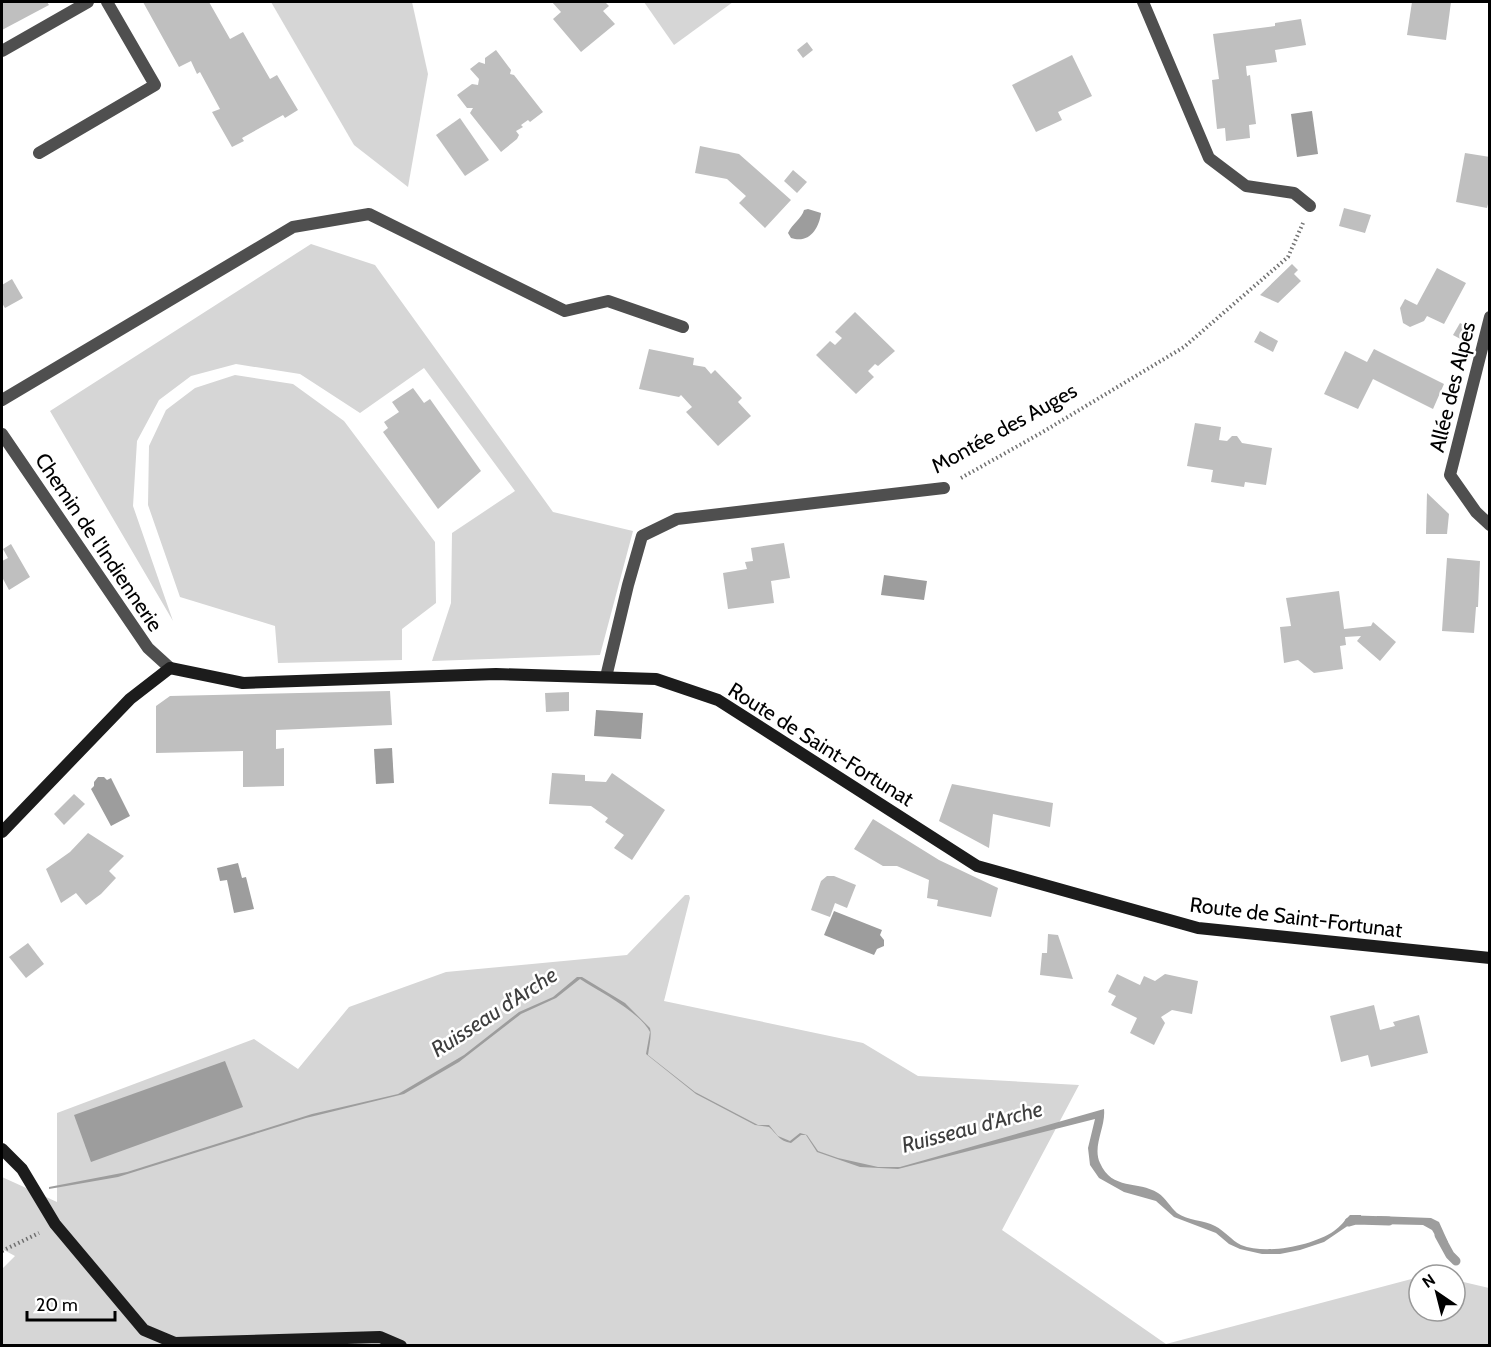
<svg xmlns="http://www.w3.org/2000/svg" width="1491" height="1347" viewBox="0 0 1491 1347" font-family="Cabin,sans-serif">
<style>
.green{fill:#d6d6d6}
.water{fill:#9d9d9d}
.lines{fill:none;stroke-linecap:round;stroke-linejoin:round}
.stream{stroke:#9d9d9d;stroke-width:9}
.building{fill:#bfbfbf}
.path{stroke:#717171;stroke-width:4;stroke-dasharray:1.5 3;stroke-linecap:butt}
.lane{stroke:#4f4f4f;stroke-width:12}
.street{stroke:#4f4f4f;stroke-width:12}
.secondary{stroke:#1c1c1c;stroke-width:12}
.labels{text-anchor:middle;dominant-baseline:central;stroke-width:5;stroke-linejoin:round;paint-order:stroke}
.street-label{font-size:21px;fill:#000;stroke:#fff}
.water-label{font-size:22px;font-style:italic;fill:#3e3e3e;stroke:#fff}
</style>
<rect width="100%" height="100%" fill="#fff"/>
<!-- green -->
<g class="green">
<path d="M271,2H412L428,74L408,187L354,145Z"/>
<path d="M644,2H733L674,45Z"/>
<path d="M311,244L375,265L553,512L633,531L600,655L432,661L451,603L452,533L515,491L424,368L360,413L300,374L236,364L191,376L159,400L137,441L133,506L173,621L50,411Z"/>
<path d="M235,375L293,384L344,421L435,542L436,603L402,629V660L278,663L275,626L180,597L148,505L149,446L166,410L195,388Z"/>
<path d="M685,895H689L690,898L664,1001L863,1043L918,1076L1079,1085L1002,1230L1166,1344L1419,1277V1311H1455V1280L1489,1288V1345H2V1269L15,1256L2,1249V1177L57,1202V1113L254,1039L298,1069L349,1007L446,972L627,955Z"/>
</g>
<!-- water -->
<g class="water">
<path d="M1312,111L1318,154L1297,157L1291,114Z"/>
<path d="M808,209L821,213C819,229 809,244 791,238L788,233C792,224 802,218 804,210Z"/>
<path d="M884,575L927,581L924,600L881,595Z"/>
<path d="M596,710L643,713L641,739L594,736Z"/>
<path d="M392,748L394,783L376,784L374,749Z"/>
<path d="M98,777H104L107,780L111,778L130,816L111,826L91,789L94,786V782Z"/>
<path d="M238,863L242,878L246,877L254,909L234,913L227,880L220,881L217,868Z"/>
<path d="M834,911L882,930L880,935L884,940V946L877,949L874,955L824,935Z"/>
<path d="M577,977H582L625,1003L650,1028C652,1036 649,1046 648,1055L695,1092L758,1125H769L778,1136L790,1141L800,1133L807,1135L818,1151L838,1158L878,1167H900L1104,1109C1106,1127 1092,1146 1100,1163C1112,1191 1138,1180 1158,1193C1166,1198 1170,1207 1177,1213C1188,1221 1204,1220 1215,1226C1225,1231 1231,1240 1241,1245C1266,1255 1312,1246 1334,1231C1340,1227 1345,1220 1350,1215H1361V1222L1349,1225L1324,1242L1300,1250L1280,1254H1262L1240,1249L1229,1244L1216,1233L1174,1217L1156,1201L1124,1192L1099,1178L1090,1165L1088,1148L1095,1119L898,1169L860,1167L817,1152L806,1135H801L791,1143C779,1141 777,1134 769,1127L755,1125L696,1094L646,1054L650,1032C640,1012 600,992 580,979L556,998L521,1014L459,1062L404,1094L306,1118L118,1177L49,1189V1187L127,1172L312,1114L398,1094L464,1055L519,1012L553,997Z"/>
<path d="M225,1061L243,1107L91,1162L74,1115Z"/>
<path d="M1377,1216L1431,1218L1439,1222L1448,1242L1441,1245L1432,1230L1423,1225L1377,1224Z"/>
</g>
<g class="lines">
<!-- stream -->
<g class="stream">
<path d="M1349,1222L1356,1220L1389,1221"/>
<path d="M1439,1235L1450,1255L1456,1261"/>
</g>
</g>
<!-- building -->
<g class="building">
<path d="M2,2H47L49,5L2,30Z"/>
<path d="M143,2H209L230,39L243,32L270,79L277,75L298,110L285,118L283,115L242,138L244,141L232,147L212,112L220,109L200,72L197,74L191,61L179,67Z"/>
<path d="M552,2H605L609,6L603,11L615,24L581,52L553,19L561,12Z"/>
<path d="M1412,2H1451L1446,40L1407,35Z"/>
<path d="M1301,19L1306,45L1275,50L1277,62L1246,66L1247,76L1250,75L1256,124L1249,125L1250,138L1226,141L1225,128L1217,129L1212,80L1219,79L1213,34L1275,26V23Z"/>
<path d="M807,42L813,50L803,58L797,50Z"/>
<path d="M496,50L511,70L510,74L514,75L543,112L530,122L528,120L521,125L523,127L516,131L519,135L517,139L501,152L470,113L473,108H467L457,95L472,84L478,85L479,79L470,69L479,62L485,64V58Z"/>
<path d="M1072,55L1092,96L1058,112L1062,120L1036,132L1012,85Z"/>
<path d="M460,118L489,160L465,176L436,135Z"/>
<path d="M700,146L739,154L791,200L765,228L739,203L746,196L727,179L695,173Z"/>
<path d="M1465,153L1490,157V196L1487,208L1456,202Z"/>
<path d="M793,170L807,182L797,193L784,181Z"/>
<path d="M1344,208L1371,215L1365,233L1339,226Z"/>
<path d="M1292,264L1298,270L1294,274L1301,281L1278,303L1260,295Z"/>
<path d="M1437,268L1466,283L1444,324L1427,316L1424,321L1410,327L1403,323L1400,308L1405,299L1417,305Z"/>
<path d="M12,279L23,298L5,308L2,303V285Z"/>
<path d="M855,312L895,351L878,366L875,364L868,371L874,377L856,394L816,355L830,341L835,345L842,338L835,332Z"/>
<path d="M1460,323L1475,331L1468,343L1453,335Z"/>
<path d="M1260,331L1278,341L1273,352L1254,342Z"/>
<path d="M649,349L694,358L693,365L705,367L711,374L715,370L742,398L738,402L751,416L718,446L686,412L692,407L681,395L679,397L639,389Z"/>
<path d="M1374,349L1444,384L1433,409L1373,379L1358,409L1324,394L1345,351L1367,362Z"/>
<path d="M413,388L424,403L430,399L481,471L438,509L383,432L388,428L384,422L399,412L392,402Z"/>
<path d="M1195,423L1221,427L1219,440L1227,441L1232,436H1237L1242,443L1272,448L1266,485L1245,482L1244,487L1211,482L1213,470L1187,466Z"/>
<path d="M1427,493L1449,514L1447,534H1426Z"/>
<path d="M784,543L790,578L771,581L774,603L728,609L723,573L747,569L745,562L753,561L751,548Z"/>
<path d="M11,544L30,577L9,590L2,577V561L8,558L3,549Z"/>
<path d="M1447,558L1480,561L1478,607H1476L1474,633L1442,631Z"/>
<path d="M1339,591L1344,629L1371,626L1373,622L1396,642L1380,661L1357,641L1361,636L1345,637L1346,645L1340,646L1343,669L1314,673L1298,660L1284,663L1280,627L1291,626L1286,598Z"/>
<path d="M390,691L392,725L276,730V749L284,748V786L243,787V751L156,753V706L170,696Z"/>
<path d="M569,692V711L546,712L545,693Z"/>
<path d="M552,773L585,775V781L606,782L612,773L665,810L632,860L614,848L624,835L605,822L608,818L591,806L549,804Z"/>
<path d="M952,784L1053,803L1050,827L993,814L989,848L939,821Z"/>
<path d="M74,794L85,804L64,825L54,814Z"/>
<path d="M873,819L939,860L998,888L991,917L937,906L938,900L927,898L929,880L897,866H883L854,849Z"/>
<path d="M88,833L124,856L109,871L116,878L101,894L86,905L76,893L61,903L46,869L70,852Z"/>
<path d="M827,876H834L856,885L847,908L835,903L830,917L811,910L821,881Z"/>
<path d="M1048,934L1058,935L1073,979L1040,975L1042,953H1047Z"/>
<path d="M28,943L44,964L26,978L9,957Z"/>
<path d="M1117,974L1140,985L1144,976L1155,981L1165,974L1198,981L1192,1014L1172,1010L1161,1017L1165,1023L1154,1045L1130,1033L1137,1018L1111,1005L1116,996L1108,992Z"/>
<path d="M1374,1005L1380,1030L1395,1026L1393,1022L1419,1015L1428,1053L1371,1067L1368,1055L1341,1062L1330,1016Z"/>
</g>
<g class="lines">
<!-- path -->
<g class="path">
<path d="M961,478L1041,433L1184,347L1288,257L1303,223"/>
<path d="M2,1251L39,1233"/>
</g>
<!-- lane -->
<g class="lane">
<path d="M2,51L88,2"/>
<path d="M39,153L155,85L107,2"/>
<path d="M2,400L293,227L369,214L565,311L608,301L683,327"/>
</g>
<!-- street -->
<g class="street">
<path d="M1143,2L1209,158L1246,186L1294,193L1310,206"/>
<path d="M1490,317L1450,475L1476,512L1490,525"/>
<path d="M2,434L148,648L170,668"/>
<path d="M606,677L628,585L642,536L677,519L944,488"/>
</g>
<!-- secondary -->
<g class="secondary">
<path d="M2,832L130,699L170,668L243,683L496,674L656,679L718,700L977,866L1198,928L1490,958"/>
<path d="M2,1149L22,1169L55,1224L144,1330L175,1343L380,1337L401,1346"/>
</g>
</g>
<g class="labels">
<!-- street labels -->
<g class="street-label">
<text transform="translate(1452 387) rotate(-76)">Allée des Alpes</text>
<text transform="translate(1004 428) rotate(-29)">Montée des Auges</text>
<text transform="translate(99 542) rotate(56)">Chemin de l'Indiennerie</text>
<text transform="translate(821 744) rotate(32)">Route de Saint-Fortunat</text>
<text transform="translate(1296 917) rotate(7)">Route de Saint-Fortunat</text>
</g>
<!-- water labels -->
<g class="water-label">
<text transform="translate(494 1012) rotate(-33)">Ruisseau d'Arche</text>
<text transform="translate(972 1127) rotate(-15)">Ruisseau d'Arche</text>
</g>
</g>
<!-- border -->
<rect width="1491" height="1347" fill="none" stroke="#000000" stroke-width="6"/>
<!-- north arrow -->
<g transform="translate(1437 1293) rotate(325)"><circle r="28" fill="#ffffff" stroke="#999999" stroke-width="1.5"/>
<path d="M0-4.5L10 22L0 15L-10 22Z" fill="#000000"/>
<text y="-9" font-size="16" font-weight="bold" text-anchor="middle" fill="#000000">N</text>
</g>
<!-- scale -->
<path d="M27 1311v9h88v-9" fill="none" stroke="#000000" stroke-width="3"/>
<text x="36" y="1311" font-size="18" fill="#000000" stroke="#ffffff" stroke-width="4.5" paint-order="stroke">20 m</text>
</svg>
